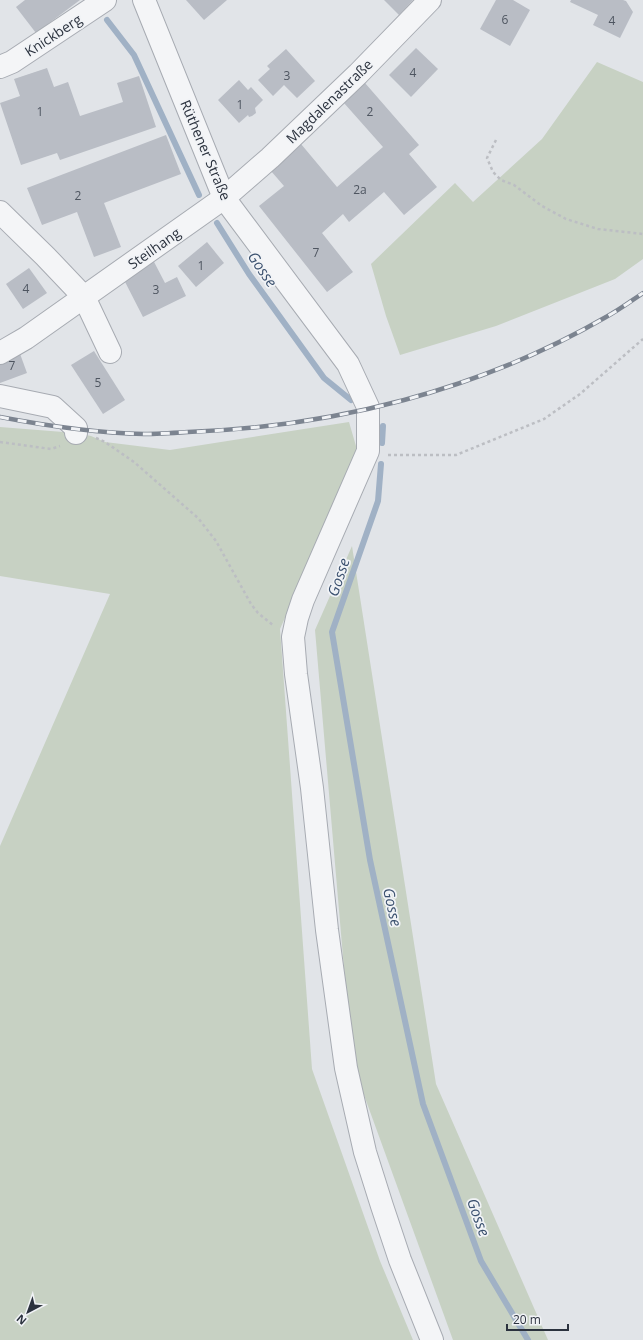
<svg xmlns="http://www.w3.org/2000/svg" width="643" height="1340" viewBox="0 0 643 1340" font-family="'Open Sans',sans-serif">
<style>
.green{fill:#c7d1c3}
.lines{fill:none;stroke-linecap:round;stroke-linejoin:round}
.stream{stroke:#a0b1c5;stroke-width:6}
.building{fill:#b9bdc5}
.minor-casing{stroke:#a7abb2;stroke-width:24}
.tertiary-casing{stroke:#a7abb2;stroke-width:24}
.path{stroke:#bcbec3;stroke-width:2.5;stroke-dasharray:3 3;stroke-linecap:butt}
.minor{stroke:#f4f5f7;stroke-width:22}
.tertiary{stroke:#f4f5f7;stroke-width:22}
.rail-casing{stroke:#7c8490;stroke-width:4.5}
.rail{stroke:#f1f3f6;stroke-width:3;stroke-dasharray:9;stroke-linecap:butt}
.labels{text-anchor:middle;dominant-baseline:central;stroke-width:3.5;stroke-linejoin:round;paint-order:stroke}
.number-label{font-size:12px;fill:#4e5560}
.street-label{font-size:14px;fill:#2b323e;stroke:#f1f3f6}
.water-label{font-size:15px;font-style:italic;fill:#3a506e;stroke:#f1f3f6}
</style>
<rect width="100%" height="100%" fill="#e1e4e8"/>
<!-- green -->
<g class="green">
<path d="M597,62L643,82V259L615,279L496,326L400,355L386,316L371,264L455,183L473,202L542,139Z"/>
<path d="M349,422L358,453L280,629L312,1069L380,1261L413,1340H0V846L110,594L0,576V427L76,433L91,436L105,442L170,450Z"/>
<path d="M352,546L436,1084L548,1340H453L352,1062L315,630Z"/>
</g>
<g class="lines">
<!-- stream -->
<g class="stream">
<path d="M107,20L134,55L199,195"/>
<path d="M217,223L249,274L324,378L351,400"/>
<path d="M382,443L383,426"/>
<path d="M381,464L378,501L332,632L370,860L423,1104L481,1261L528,1340"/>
</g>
</g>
<!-- building -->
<g class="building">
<path d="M25,0H80L36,33L16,7Z"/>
<path d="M186,0H227L204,20Z"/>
<path d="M384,0H413L399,15Z"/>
<path d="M496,0H513L530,10L510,46L480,29Z"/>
<path d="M571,0H623L626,1L633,12L620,38L593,25L598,15L570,2Z"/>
<path d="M416,48L438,69L411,97L389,75Z"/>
<path d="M286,49L315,81L297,98L284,85L273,96L258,80L270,69L267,66Z"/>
<path d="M47,68L54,87L68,82L80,116L123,102L117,83L139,76L156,127L60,160L57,153L21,165L0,103L20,96L14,79Z"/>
<path d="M239,80L248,90L251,87L263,100L255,108L256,113L252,116L249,117L248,115L239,123L218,100Z"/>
<path d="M365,83L419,145L409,154L437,187L404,215L384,192L349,222L343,214L322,233L353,272L327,292L259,206L284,186L271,171L301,144L337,187L383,147L344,103Z"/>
<path d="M166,135L181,174L104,203L121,247L94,257L77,212L42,225L27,188Z"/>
<path d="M207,242L224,263L196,287L178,266Z"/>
<path d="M152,258L165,283L177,277L186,296L143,317L121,274Z"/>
<path d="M29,268L47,293L23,309L6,284Z"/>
<path d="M19,351L27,373L0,383V358Z"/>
<path d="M94,351L125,400L103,414L71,365Z"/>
</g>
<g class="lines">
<defs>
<g id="minor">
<path d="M0,67L12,62L105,0"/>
<path d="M0,212L45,256L84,297L110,352"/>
<path d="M0,353L26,338L224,198L270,158L358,74L430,0"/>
<path d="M0,396L53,407L76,428V433"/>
</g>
<path id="tertiary" d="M144,0L224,198L348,364L368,407V451L303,600L297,618L293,637L296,674L312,788L327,930L346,1068L365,1152L382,1206L400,1260L432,1340"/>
</defs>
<!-- minor casing -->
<use href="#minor" class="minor-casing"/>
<!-- tertiary casing -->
<use href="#tertiary" class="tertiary-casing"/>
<!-- path -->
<g class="path">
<path d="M496,140L487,158L493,172L501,180L514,185L542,206L566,219L598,229L643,234"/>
<path d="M96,438L105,442L134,462L198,518L216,541L251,604L258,613L274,626"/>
<path d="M0,442L51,449L60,446"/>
<path d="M388,455H456L544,419L580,394L643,339"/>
</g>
<!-- minor -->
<use href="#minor" class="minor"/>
<!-- tertiary -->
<use href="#tertiary" class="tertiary"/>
<defs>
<path id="rail" d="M0,417C47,426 96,433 144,434C158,434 173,433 188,432C333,427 480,390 606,317C619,310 631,301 643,293"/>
</defs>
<!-- rail casing -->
<use href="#rail" class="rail-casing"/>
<!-- rail -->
<use href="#rail" class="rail"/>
</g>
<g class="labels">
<!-- number labels -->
<g class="number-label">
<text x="505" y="19">6</text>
<text x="612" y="20">4</text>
<text x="413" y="72">4</text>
<text x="287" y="75">3</text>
<text x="240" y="104">1</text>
<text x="40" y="111">1</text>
<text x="370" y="111">2</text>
<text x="360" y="189">2a</text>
<text x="78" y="195">2</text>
<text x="316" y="252">7</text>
<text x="201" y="265">1</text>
<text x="26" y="288">4</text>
<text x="156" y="289">3</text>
<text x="12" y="365">7</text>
<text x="98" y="382">5</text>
</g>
<!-- street labels -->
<g class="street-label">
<text transform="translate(53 35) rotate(-33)">Knickberg</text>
<text transform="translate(329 101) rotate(-44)">Magdalenastraße</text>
<text transform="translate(206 150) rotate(67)">Rüthener Straße</text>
<text transform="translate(154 248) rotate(-35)">Steilhang</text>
</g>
<!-- water labels -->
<g class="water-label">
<text transform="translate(263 269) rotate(56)">Gosse</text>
<text transform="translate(338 577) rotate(-71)">Gosse</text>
<text transform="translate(393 907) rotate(78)">Gosse</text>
<text transform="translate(479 1217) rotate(70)">Gosse</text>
</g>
</g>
<!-- north arrow -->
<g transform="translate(28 1312) rotate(221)" stroke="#f1f3f6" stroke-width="3" paint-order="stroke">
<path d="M0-3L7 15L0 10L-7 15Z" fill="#2b323e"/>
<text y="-6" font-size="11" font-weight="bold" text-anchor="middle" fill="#2b323e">N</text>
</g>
<!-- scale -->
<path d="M507 1324v6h61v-6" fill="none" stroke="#2b323e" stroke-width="2"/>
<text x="513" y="1324" font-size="12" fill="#2b323e" stroke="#f1f3f6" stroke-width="3" paint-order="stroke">20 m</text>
</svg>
